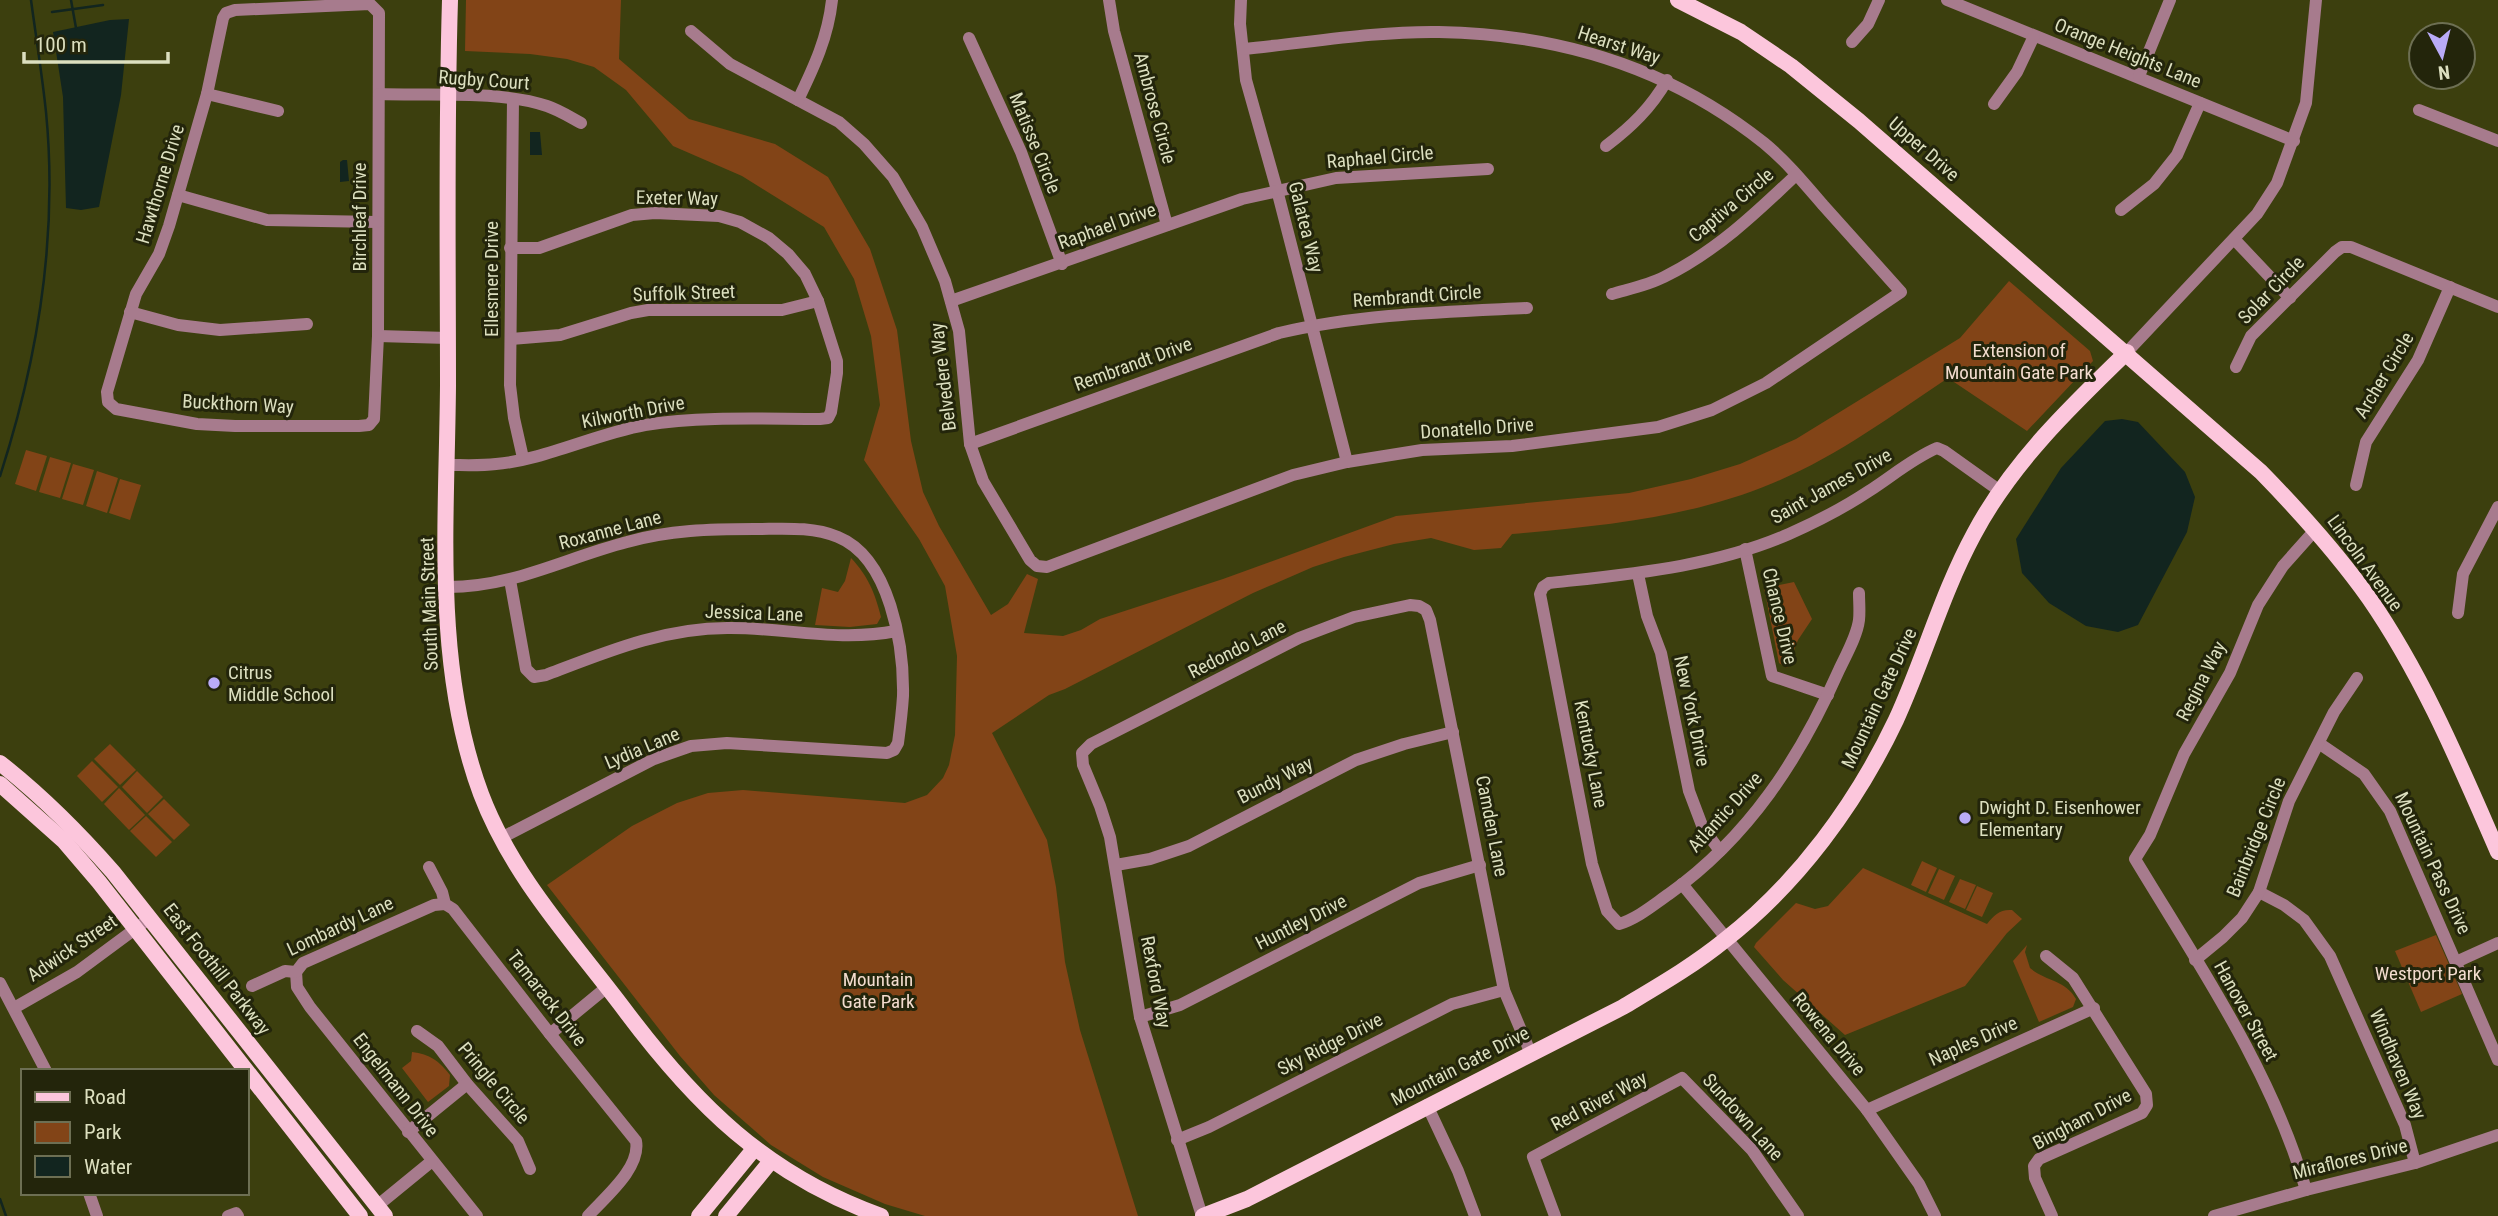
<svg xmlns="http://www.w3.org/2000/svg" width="2498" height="1216" viewBox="0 0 2498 1216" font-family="'Roboto Condensed',sans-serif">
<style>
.green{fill:#824417}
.water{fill:#12251f}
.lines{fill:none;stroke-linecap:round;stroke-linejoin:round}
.stream{stroke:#12251f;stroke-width:2.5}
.minor{stroke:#a77b8d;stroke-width:12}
.major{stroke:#fcc6dc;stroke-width:16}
.poi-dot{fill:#b9abf7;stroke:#23250b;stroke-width:2.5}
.labels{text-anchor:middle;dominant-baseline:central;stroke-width:6;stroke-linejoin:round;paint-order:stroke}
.street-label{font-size:19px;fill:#dcdfbf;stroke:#23250b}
.park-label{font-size:19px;fill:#f3dcce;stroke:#23250b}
.poi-label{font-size:19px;fill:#dcdfbf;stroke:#23250b;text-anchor:start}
</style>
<rect width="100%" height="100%" fill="#3c3f0e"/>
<!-- green -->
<g class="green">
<path d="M466,0H621L619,59L689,119L775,144L828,177L870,249L897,330L911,441L923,492L939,526L991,615L1008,604L1027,574L1038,579L1024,633L1063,636L1081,630L1100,619L1223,579L1396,516L1629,493L1691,479L1740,464L1796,439L1960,338L2009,281L2090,351L2093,361L2027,431L1948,378C1891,416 1836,457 1773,483C1690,518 1601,526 1512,534L1501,548L1474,550L1431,538L1394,544L1344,557L1313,567L1253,593L1065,689L1049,695L992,733L1047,840L1056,887L1065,962L1080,1030L1138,1216H925L885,1204L823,1177L771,1145L714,1095L680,1056L547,885L632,826L677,803L708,793L743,790L905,803L927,795L943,778L949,765L955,735L957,656L945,586L919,539L864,460L880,405L871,336L854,279L824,227L742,176L673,146L626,90L594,67L567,59L530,54L465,51Z"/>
<path d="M26,450L47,456L36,491L15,484Z"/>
<path d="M50,457L71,463L60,498L39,492Z"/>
<path d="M73,464L94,470L83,505L62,499Z"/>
<path d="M97,471L118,478L107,513L86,506Z"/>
<path d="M120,479L141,485L130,520L109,513Z"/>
<path d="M851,558C868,576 875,593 881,617L877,624L850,627L815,625L822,588L838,592L845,581Z"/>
<path d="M1794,582L1812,619L1798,640L1787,668L1779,663L1764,588Z"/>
<path d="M110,744L136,770L120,785L94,759Z"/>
<path d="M92,761L118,787L102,802L77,776Z"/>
<path d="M137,771L163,797L147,813L122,787Z"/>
<path d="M119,788L145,815L129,830L104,804Z"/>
<path d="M164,799L190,825L174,840L148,814Z"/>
<path d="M146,816L172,842L156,857L130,831Z"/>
<path d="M1922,861L1937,868L1926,892L1911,885Z"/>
<path d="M1863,868L1987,924C1994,915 2000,909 2012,910L2022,919L2007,933L1965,986L1845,1035L1783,980L1754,947L1756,943L1796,903L1815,909L1828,906Z"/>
<path d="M1939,869L1955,876L1944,900L1928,893Z"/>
<path d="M1960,879L1976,885L1965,909L1949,902Z"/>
<path d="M1977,886L1993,893L1982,917L1966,910Z"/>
<path d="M2436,935L2462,994L2421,1012L2395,951Z"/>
<path d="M2027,945L2025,952L2030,968C2045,981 2066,980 2076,999L2073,1007L2039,1022L2013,961Z"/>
<path d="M412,1052C430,1054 439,1061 450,1075L449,1086L428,1102L402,1068L411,1061Z"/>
</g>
<!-- water -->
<g class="water">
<path d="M129,19L121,95L99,207L81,210L66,208L63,97L53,32L110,20Z"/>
<path d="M530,132H540L542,155H530Z"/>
<path d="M343,160H347L349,181L340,182V162Z"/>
<path d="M2122,419L2138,422L2185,472L2195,497L2187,532L2138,625L2118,632L2086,626L2049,603L2022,573L2016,539L2061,468L2105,421Z"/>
</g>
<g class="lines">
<!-- stream -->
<g class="stream">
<path d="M71,0L76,28"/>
<path d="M52,12L103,5"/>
<path d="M0,476C38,359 58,235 46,112C42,74 36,37 31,0"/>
<path d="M0,1199L6,1216"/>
</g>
<!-- minor -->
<g class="minor">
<path d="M1109,0L1114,31L1167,225"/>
<path d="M1241,0L1240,24L1246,80L1277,190L1347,462"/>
<path d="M1947,0L2294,141"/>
<path d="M370,4L379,13L378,336L374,419L369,425L359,426H235L197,424L116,409L108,402L107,392L136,294L159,254L169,226L207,94L223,18L226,13L235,10Z"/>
<path d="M691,31L730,64L839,122L864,144L893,177L922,227L945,281L959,331L970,444L983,481L1030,560L1037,566L1047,567L1293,475L1347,462L1422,450L1512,446L1658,427L1712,410L1766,383L1901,292C1875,263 1849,234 1823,205C1805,184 1786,161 1764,143C1670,68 1559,34 1439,32C1374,31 1307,43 1243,49"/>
<path d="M969,38L1021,152L1062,264"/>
<path d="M1852,42L1868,24L1879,0"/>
<path d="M2139,76L2170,0"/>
<path d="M207,94L278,111"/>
<path d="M379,94C429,96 500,90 547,106C559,110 570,117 581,123"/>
<path d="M513,99L510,385L514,418L523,458"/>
<path d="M798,100C814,67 828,37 832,0"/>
<path d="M1994,104L2017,72L2034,36"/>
<path d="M2419,110L2498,141"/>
<path d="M1606,146C1631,127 1651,108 1667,80"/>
<path d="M178,195L267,220L377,222"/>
<path d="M2121,210L2154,184L2177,155L2200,103"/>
<path d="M2234,239L2290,298"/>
<path d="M1612,294C1629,289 1648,285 1664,277C1715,252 1755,214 1796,175"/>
<path d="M951,301L1242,199L1336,178L1488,169"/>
<path d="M130,312L178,325L220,330L307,324"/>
<path d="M378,336L448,338"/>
<path d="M511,339L560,335L631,313L648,310H782L818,301"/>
<path d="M2127,352L2257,214L2277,183L2306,103L2316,0"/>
<path d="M2236,367L2251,336L2335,252L2342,247H2351L2498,307"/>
<path d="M970,444L1279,333C1360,314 1444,312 1527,308"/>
<path d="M448,465C463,465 480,466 496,464C544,460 595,434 645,425C703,416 762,419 820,419L828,418L831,412L837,373V361L818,301L805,274L788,254L769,238L740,222L719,216L655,213L632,215L539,248H510"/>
<path d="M2356,485L2366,442L2418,360L2450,287"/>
<path d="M1745,549L1772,676L1828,695"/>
<path d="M1638,574L1647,616L1661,653L1689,791L1703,828L1720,851"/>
<path d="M510,580L526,669L534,677L546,675C606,652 665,627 731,628C786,628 840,642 896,631"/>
<path d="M448,587C514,587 565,558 627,542C669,530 711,529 754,529C782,529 811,526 838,537C890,558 904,646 903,696C902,712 900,728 898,743L894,750L887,753L727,743L691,746L654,759L501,838"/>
<path d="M1859,593C1859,602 1860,611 1859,620C1857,636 1846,655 1839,670C1800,758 1749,837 1669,894C1653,905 1638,918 1619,924L1607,911L1592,864L1540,594L1543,587L1549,583C1630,574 1714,567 1789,534C1816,522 1845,507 1869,491C1891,477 1913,458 1937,448L1944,451L2000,491"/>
<path d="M2458,613L2463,574L2498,507"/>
<path d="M2320,744L2364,774L2390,811L2498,1060"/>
<path d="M1116,865L1150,859L1189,846L1356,760L1404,744L1453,732"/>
<path d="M429,867L442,892L445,904L453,909L550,1034L636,1141C641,1168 605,1197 588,1216"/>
<path d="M1682,884L1867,1110L1919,1184L1935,1216"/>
<path d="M2259,892L2284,905L2304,920L2330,956L2405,1125L2415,1163"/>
<path d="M2046,956L2073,978L2146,1094L2147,1105L2142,1113L2039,1159L2034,1166L2035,1178L2052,1216"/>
<path d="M2195,960L2223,937L2242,918L2259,892L2289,801L2334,712L2357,678"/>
<path d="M2456,962L2498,943"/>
<path d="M296,972L297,987L310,1007L477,1216"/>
<path d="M0,983L46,1071"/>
<path d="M252,986L285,971L296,972L303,963L434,905L445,904"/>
<path d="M14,1008L77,972L150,918"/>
<path d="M1140,1017L1180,1005L1419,883L1480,865"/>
<path d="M417,1031L438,1046L467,1084L518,1141L530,1169"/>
<path d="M550,1034L607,987"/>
<path d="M1427,1105L1458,1171L1475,1216"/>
<path d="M1867,1110L2094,1008"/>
<path d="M408,1132L467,1084"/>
<path d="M1177,1140L1209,1127L1452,1004L1504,990"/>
<path d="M2306,1190C2273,1073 2197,962 2135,859L2150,835L2184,754L2230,673L2258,605L2283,566L2316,529"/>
<path d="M89,1193L97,1216"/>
<path d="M377,1206L432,1161"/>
<path d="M228,1216L236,1213L238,1216"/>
<path d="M1202,1216L1140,1017L1110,837L1100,806L1083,765L1082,753L1091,744L1299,638L1354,617L1410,605L1419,606L1426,610L1430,620L1504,990L1531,1054"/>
<path d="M1555,1216L1533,1157L1682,1078L1752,1150L1798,1216"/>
<path d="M2214,1216L2306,1190L2415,1163L2498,1135"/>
</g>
<!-- major -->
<g class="major">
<path d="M450,0C446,128 448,257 448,385C447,520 433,665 481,794C512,876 572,940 624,1009C695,1104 766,1175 881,1216"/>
<path d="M1678,0L1741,32L1791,66L1859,121L2261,472C2300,512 2337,553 2369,598C2423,676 2460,765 2498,852"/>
<path d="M0,763C42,796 78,832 113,872L385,1216"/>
<path d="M0,784L64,841L99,882L360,1216"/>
<path d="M699,1216L754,1149"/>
<path d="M726,1216L771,1161"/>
<path d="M1203,1216L1247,1199L1623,1007C1658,986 1693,966 1725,940C1798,883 1856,804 1896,720C1924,659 1942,593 1974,534C2011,464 2070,407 2127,352"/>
</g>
</g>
<!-- markers -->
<g class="poi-dot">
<circle cx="214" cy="683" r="7"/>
<circle cx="1965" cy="818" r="7"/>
</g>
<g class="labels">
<!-- street labels -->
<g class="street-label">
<text transform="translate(1619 45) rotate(18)">Hearst Way</text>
<text transform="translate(2128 53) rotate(22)">Orange Heights Lane</text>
<text transform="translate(484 80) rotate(4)">Rugby Court</text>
<text transform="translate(1155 108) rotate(75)">Ambrose Circle</text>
<text transform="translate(1035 143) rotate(68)">Matisse Circle</text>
<text transform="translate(1924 149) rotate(41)">Upper Drive</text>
<text transform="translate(1380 157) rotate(-5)">Raphael Circle</text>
<text transform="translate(160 184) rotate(-73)">Hawthorne Drive</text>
<text transform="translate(677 198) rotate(1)">Exeter Way</text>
<text transform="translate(1731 205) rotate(-40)">Captiva Circle</text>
<text transform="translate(359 217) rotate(-90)">Birchleaf Drive</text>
<text transform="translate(1107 226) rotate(-20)">Raphael Drive</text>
<text transform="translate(1306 227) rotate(76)">Galatea Way</text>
<text transform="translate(491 279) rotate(-90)">Ellesmere Drive</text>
<text transform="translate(2271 290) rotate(-46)">Solar Circle</text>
<text transform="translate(684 293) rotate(-2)">Suffolk Street</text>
<text transform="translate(1417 296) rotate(-4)">Rembrandt Circle</text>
<text transform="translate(1133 364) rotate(-20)">Rembrandt Drive</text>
<text transform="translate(2384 375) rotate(-59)">Archer Circle</text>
<text transform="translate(943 377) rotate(-97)">Belvedere Way</text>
<text transform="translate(238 404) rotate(3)">Buckthorn Way</text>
<text transform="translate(633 412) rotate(-11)">Kilworth Drive</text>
<text transform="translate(1477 428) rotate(-4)">Donatello Drive</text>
<text transform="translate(1831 486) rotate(-29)">Saint James Drive</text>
<text transform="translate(610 530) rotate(-15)">Roxanne Lane</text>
<text transform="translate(2365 563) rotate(54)">Lincoln Avenue</text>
<text transform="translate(429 604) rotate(-92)">South Main Street</text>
<text transform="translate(754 613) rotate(2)">Jessica Lane</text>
<text transform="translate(1780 616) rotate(77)">Chance Drive</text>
<text transform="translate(1237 649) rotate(-27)">Redondo Lane</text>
<text transform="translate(2201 681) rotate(-63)">Regina Way</text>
<text transform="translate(1879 698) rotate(-65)">Mountain Gate Drive</text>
<text transform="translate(1692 711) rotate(78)">New York Drive</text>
<text transform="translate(642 748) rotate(-23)">Lydia Lane</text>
<text transform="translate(1591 754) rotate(79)">Kentucky Lane</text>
<text transform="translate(1275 780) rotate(-27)">Bundy Way</text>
<text transform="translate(1725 812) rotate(-48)">Atlantic Drive</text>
<text transform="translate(1492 826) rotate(79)">Camden Lane</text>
<text transform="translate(2256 837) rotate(-68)">Bainbridge Circle</text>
<text transform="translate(2433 863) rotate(65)">Mountain Pass Drive</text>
<text transform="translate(1301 922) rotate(-27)">Huntley Drive</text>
<text transform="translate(340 926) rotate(-25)">Lombardy Lane</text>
<text transform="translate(72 948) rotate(-34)">Adwick Street</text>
<text transform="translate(217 969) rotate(52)">East Foothill Parkway</text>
<text transform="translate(1156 982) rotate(79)">Rexford Way</text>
<text transform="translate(547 998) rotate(52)">Tamarack Drive</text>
<text transform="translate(2246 1011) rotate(61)">Hanover Street</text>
<text transform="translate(1829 1034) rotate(50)">Rowena Drive</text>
<text transform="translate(1973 1041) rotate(-24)">Naples Drive</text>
<text transform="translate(1330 1044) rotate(-27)">Sky Ridge Drive</text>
<text transform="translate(2398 1064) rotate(67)">Windhaven Way</text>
<text transform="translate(1460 1066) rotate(-27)">Mountain Gate Drive</text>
<text transform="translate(494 1083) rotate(50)">Pringle Circle</text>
<text transform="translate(396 1085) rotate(52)">Engelmann Drive</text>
<text transform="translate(1599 1101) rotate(-28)">Red River Way</text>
<text transform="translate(1743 1117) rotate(48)">Sundown Lane</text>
<text transform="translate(2082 1119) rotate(-28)">Bingham Drive</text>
<text transform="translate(2350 1159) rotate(-14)">Miraflores Drive</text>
</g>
<!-- park labels -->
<g class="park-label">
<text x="2019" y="350">Extension of<tspan x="2019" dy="22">Mountain Gate Park</tspan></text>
<text x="2428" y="973">Westport Park</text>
<text x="878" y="979">Mountain<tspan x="878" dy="22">Gate Park</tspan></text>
</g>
<!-- poi labels -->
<g class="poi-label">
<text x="228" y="672">Citrus<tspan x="228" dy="22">Middle School</tspan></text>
<text x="1979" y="807">Dwight D. Eisenhower<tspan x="1979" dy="22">Elementary</tspan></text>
</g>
</g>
<!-- legend -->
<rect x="21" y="1069" width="228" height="126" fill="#23250b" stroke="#6d6f53" stroke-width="2"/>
<rect x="35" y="1092" width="35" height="10" fill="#fcc6dc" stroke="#6d6f53" stroke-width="2"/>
<text x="84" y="1104" font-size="21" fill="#dcdfbf">Road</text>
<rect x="35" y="1122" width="35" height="21" fill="#824417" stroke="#6d6f53" stroke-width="2"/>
<text x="84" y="1139" font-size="21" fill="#dcdfbf">Park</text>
<rect x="35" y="1156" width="35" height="21" fill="#12251f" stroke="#6d6f53" stroke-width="2"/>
<text x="84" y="1174" font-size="21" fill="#dcdfbf">Water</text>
<!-- north arrow -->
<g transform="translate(2442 56) rotate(173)"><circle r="33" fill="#23250b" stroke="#6d6f53" stroke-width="2"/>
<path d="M0-5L12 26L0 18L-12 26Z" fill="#b9abf7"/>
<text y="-10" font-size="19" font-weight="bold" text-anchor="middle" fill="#dcdfbf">N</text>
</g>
<!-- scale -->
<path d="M24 52v10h144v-10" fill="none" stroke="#dcdfbf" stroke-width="3.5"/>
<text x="35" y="52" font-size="21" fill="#dcdfbf" stroke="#23250b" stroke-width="5" paint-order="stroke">100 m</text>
</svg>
